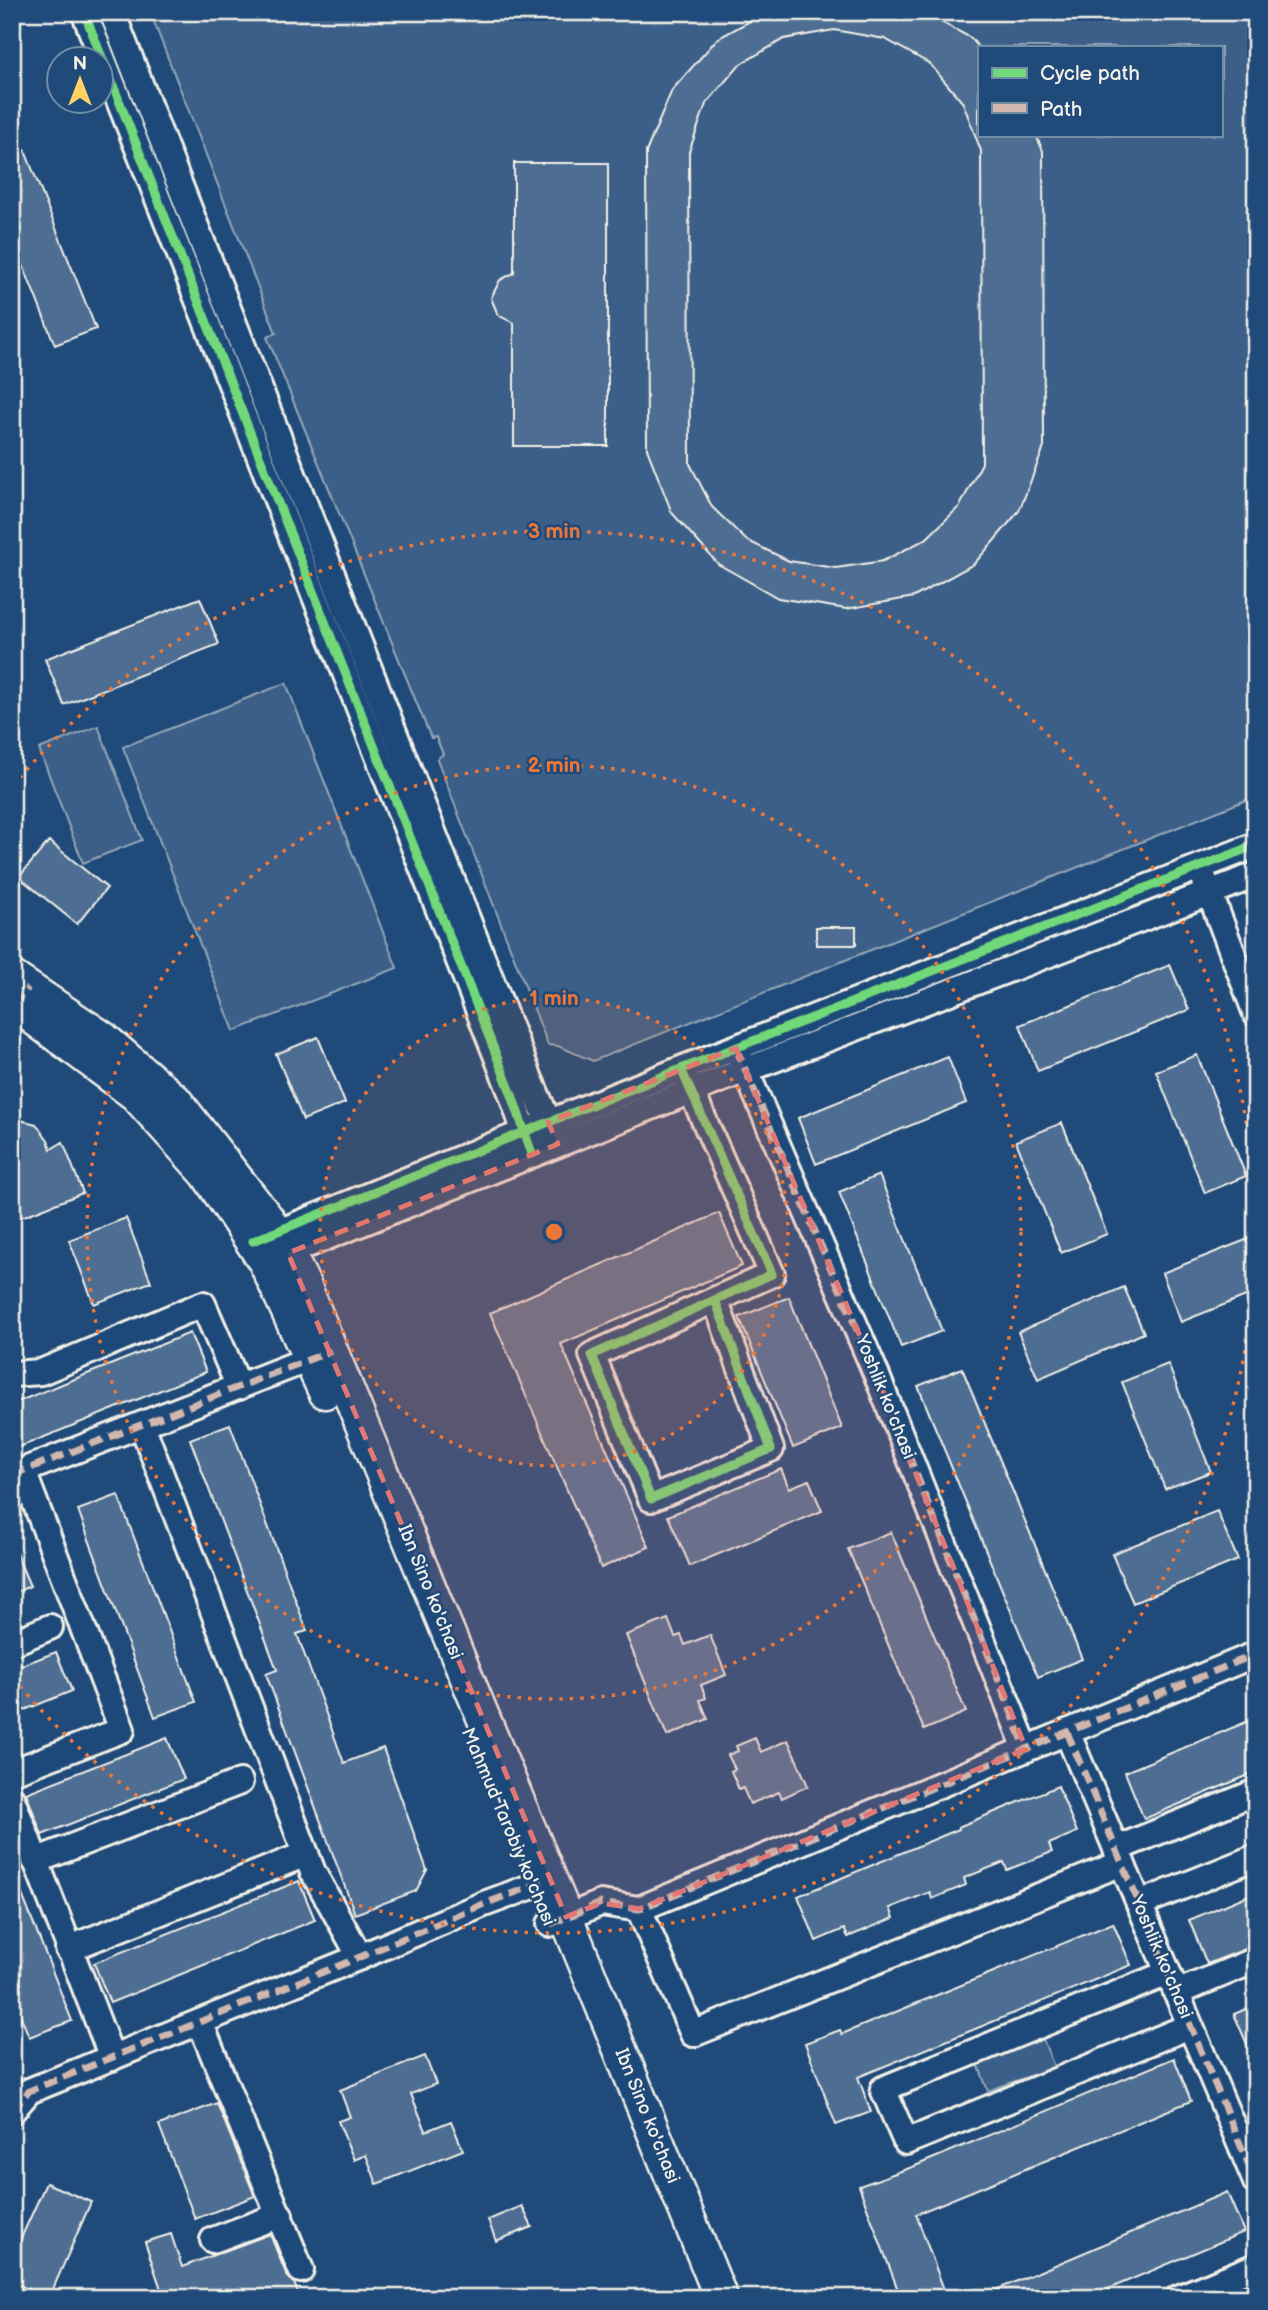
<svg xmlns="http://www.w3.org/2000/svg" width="1268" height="2310" viewBox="0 0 1268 2310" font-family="'Balsamiq Sans',sans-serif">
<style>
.green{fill:#3a5f88;stroke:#97a8b8;stroke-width:2;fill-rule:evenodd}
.building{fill:#4d6e92;stroke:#f4f1e8;stroke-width:2;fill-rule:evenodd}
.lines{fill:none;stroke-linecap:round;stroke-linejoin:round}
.minor-casing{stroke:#f4f1e8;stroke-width:30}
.major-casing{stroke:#f4f1e8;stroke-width:37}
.minor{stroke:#1f4a7a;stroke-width:24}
.major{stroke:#1f4a7a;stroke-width:32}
.quiet{stroke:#d1b7ad;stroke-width:7;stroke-dasharray:14 7;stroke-linecap:butt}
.cycleway-casing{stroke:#1f4a7a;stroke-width:13}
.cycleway{stroke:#71d979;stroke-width:9}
.marked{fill:#e27875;fill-opacity:0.2;stroke:#e27875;stroke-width:5;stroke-dasharray:14 9;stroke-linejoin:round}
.ring{fill:none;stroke:#ea7738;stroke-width:3.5;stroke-dasharray:3.5 7}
.labels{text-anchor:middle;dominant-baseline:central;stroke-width:5;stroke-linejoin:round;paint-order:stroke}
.street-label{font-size:19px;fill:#f4f1e8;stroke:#1f4a7a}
.centre{fill:#ea7738;stroke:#1f4a7a;stroke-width:3.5}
.ring-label{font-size:21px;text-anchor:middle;font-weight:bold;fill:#ea7738;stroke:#1f4a7a;stroke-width:5;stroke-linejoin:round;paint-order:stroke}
</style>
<rect width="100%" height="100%" fill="#1f4a7a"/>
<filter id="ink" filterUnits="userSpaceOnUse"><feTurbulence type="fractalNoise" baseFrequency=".0143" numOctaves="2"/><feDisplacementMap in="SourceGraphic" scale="14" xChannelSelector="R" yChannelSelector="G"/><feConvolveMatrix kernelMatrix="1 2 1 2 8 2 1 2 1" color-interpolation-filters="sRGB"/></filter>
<g filter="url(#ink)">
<!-- green -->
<g class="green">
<path d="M150,12H1256V796L593,1061L558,1046L548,1045L437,759L443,754L436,737L431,738L267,337L276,333ZM979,47H1221V135H979Z"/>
<path d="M286,683L397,968L234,1031L123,747Z"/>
<path d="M98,726L142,840L83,863L39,749Z"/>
<path d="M1043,2039L1054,2067L988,2091L978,2064Z"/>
</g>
<!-- building -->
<g class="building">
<path d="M766,12H923L971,38L979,48V135H1036L1043,151L1044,447L1019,511L993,542L974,564L914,597L846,609L778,598L718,564L672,513L647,449L646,152L672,90L717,39ZM834,30L885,39L930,64L963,103L981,151L982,463L960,506L926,539L883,561L836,568L789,561L746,540L712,507L690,464L689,152L706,104L739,65L784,39Z"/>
<path d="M12,118L96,329L55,345L12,238Z"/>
<path d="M514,163H608V446H514V323L498,315L491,298L500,280L514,273Z"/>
<path d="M200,598L219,644L64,705L45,659Z"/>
<path d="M49,841L107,888L77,924L19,877Z"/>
<rect x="816" y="927" width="40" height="18"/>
<path d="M1170,965L1189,1010L1038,1071L1020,1025Z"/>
<path d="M318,1037L345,1103L303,1120L276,1054Z"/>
<path d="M1197,1055L1246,1176L1205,1193L1156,1071Z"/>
<path d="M948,1057L966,1103L816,1164L798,1118Z"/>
<path d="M12,1118L36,1124L48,1140L51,1149L63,1142L83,1193L19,1218L12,1208Z"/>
<path d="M1062,1123L1107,1234L1061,1253L1016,1141Z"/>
<path d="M879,1175L942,1331L901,1347L839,1192Z"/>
<path d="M719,1213L742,1266L561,1344L649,1547L601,1568L490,1313Z"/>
<path d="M126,1218L151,1282L94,1304L69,1240Z"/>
<path d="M1256,1236V1292L1181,1322L1162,1273Z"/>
<path d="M1124,1287L1144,1333L1038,1379L1018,1332Z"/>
<path d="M789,1297L842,1428L793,1448L739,1317Z"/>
<path d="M190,1333L206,1372L12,1450V1404Z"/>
<path d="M1168,1364L1211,1472L1165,1489L1122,1382Z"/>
<path d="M962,1368L1082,1659L1038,1677L918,1386Z"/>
<path d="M230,1424L307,1631L297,1634L344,1763L383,1748L427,1870L416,1891L355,1914L266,1674L277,1670L190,1439Z"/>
<path d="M781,1469L789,1488L809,1480L822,1511L690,1566L668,1516Z"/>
<path d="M118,1495L196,1702L155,1717L78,1510Z"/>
<path d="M1217,1511L1238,1560L1133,1603L1112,1554Z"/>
<path d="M891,1532L966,1712L924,1730L848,1549Z"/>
<path d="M12,1544L30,1586L12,1594Z"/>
<path d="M668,1619L675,1637L681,1635L685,1645L710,1635L726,1675L701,1685L706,1698L700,1700L708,1719L667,1736L626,1635Z"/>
<path d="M56,1652L72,1691L12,1715V1669Z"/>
<path d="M1256,1718V1772L1144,1819L1125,1772Z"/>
<path d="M167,1738L184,1779L42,1835L26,1793Z"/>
<path d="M755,1738L761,1752L788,1740L808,1786L782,1798L779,1792L750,1804L743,1788L739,1790L731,1771L735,1769L728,1755L738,1751L736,1746Z"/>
<path d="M1058,1786L1077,1832L1049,1844L1052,1852L1007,1870L1004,1862L964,1878L966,1885L932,1899L930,1892L890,1908L894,1918L848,1937L844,1929L816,1941L798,1896L959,1829L958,1827Z"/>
<path d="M12,1869L72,2021L29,2037L12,1994Z"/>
<path d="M299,1881L315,1920L110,2003L94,1963Z"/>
<path d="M1256,1892V1945L1207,1964L1189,1920Z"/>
<path d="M1113,1923L1131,1965L858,2077L871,2112L836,2125L805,2043L840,2030L842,2034Z"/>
<path d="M1256,2005V2065L1234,2014Z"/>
<path d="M425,2056L436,2084L411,2094L426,2131L451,2121L463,2150L377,2184L366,2155L354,2160L338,2121L350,2117L340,2090Z"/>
<path d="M1174,2058L1191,2101L916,2214L947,2298H901L859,2186L915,2166Z"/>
<path d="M217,2103L255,2196L195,2219L159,2125Z"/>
<path d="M46,2183L91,2202L49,2298L12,2282V2258Z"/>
<path d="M1227,2192L1244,2232L1087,2298H977Z"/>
<path d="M522,2206L532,2227L496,2241L488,2220Z"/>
<path d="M171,2234L182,2267L270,2234L287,2276L294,2283L300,2298H164L145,2242Z"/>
</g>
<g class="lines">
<defs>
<g id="minor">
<path d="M84,12L512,1095L532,1154"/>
<path d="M112,12L530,1079L558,1144"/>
<path d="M1205,881L1256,1014"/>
<path d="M739,1055L877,1376L1026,1749"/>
<path d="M685,1077L772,1274L592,1355L651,1499L771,1449L715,1300"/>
<path d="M261,1239L681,1069L1256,845"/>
<path d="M272,1259L691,1091L1256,875"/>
<path d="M12,1374L41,1372L203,1304L239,1387"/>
<path d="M142,1425L313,1872L360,1957"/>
<path d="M12,1475L327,1352"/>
<path d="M12,1643L50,1627"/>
<path d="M1067,1732L1256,2182"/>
<path d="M12,1772L122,1730L23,1471"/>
<path d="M12,1799L112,2058"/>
<path d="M1116,1849L1256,1792"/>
<path d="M35,1861L240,1782"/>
<path d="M1139,1904L1256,1857"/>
<path d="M639,1909L693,2034L1122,1863"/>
<path d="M550,1924L601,1903L639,1909L1256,1654"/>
<path d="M68,1949L306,1854"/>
<path d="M1168,1973L883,2089L906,2142L1190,2026"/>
<path d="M1176,1993L1256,1960"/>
<path d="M200,2022L301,2270"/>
<path d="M12,2111L29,2091L360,1957L484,1904L549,1880"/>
<path d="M213,2240L280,2215"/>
<path d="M1178,2298L1256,2266"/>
</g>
<g id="major">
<path d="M12,977L103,1038L175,1100L267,1218L288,1253L304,1285L566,1917L721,2298"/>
<path d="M12,1002L136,1095L207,1174L265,1262L325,1392"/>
</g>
</defs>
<!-- minor casing -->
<use href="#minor" class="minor-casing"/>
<!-- major casing -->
<use href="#major" class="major-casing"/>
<!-- minor -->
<use href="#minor" class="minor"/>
<!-- major -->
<use href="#major" class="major"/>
<!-- quiet -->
<g class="quiet">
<path d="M12,1006L28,988"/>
<path d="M736,1048L877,1376L1026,1749"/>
<path d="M12,1475L331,1351"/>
<path d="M1067,1732L1256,2182"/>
<path d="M550,1924L601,1903L639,1909L1256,1654"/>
<path d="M12,2111L29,2091L360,1957L484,1904L549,1880"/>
</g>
<defs>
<g id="cycleway">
<path d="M84,12L512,1095L532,1154"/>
<path d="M681,1069L772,1274L592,1355L651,1499L771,1449L715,1300"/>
<path d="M253,1241L681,1069L1256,845"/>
</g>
</defs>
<!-- cycleway casing -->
<use href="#cycleway" class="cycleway-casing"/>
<!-- cycleway -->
<use href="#cycleway" class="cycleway"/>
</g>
</g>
<!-- marked area -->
<path class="marked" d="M736,1048L877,1376L1026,1749L639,1909L601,1903L566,1917L288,1253L558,1144L548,1122Z"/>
<!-- distance rings -->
<circle cx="554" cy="1232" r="234" fill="#ea7738" fill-opacity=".12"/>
<g class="ring">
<circle cx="554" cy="1232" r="234"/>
<circle cx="554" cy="1232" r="467"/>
<path d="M13 786A701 701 0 1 1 13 1678"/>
</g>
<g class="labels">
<!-- street labels -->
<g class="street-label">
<text transform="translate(885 1397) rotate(68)">Yoshlik ko'chasi</text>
<text transform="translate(430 1592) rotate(68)">Ibn Sino ko'chasi</text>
<text transform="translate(508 1827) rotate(67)">Mahmud Tarobiy ko'chasi</text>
<text transform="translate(1161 1957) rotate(67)">Yoshlik ko'chasi</text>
<text transform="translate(647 2116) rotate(68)">Ibn Sino ko'chasi</text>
</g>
</g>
<circle cx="554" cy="1232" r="10" class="centre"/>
<g class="ring-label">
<text x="554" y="538">3 min</text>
<text x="554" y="772">2 min</text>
<text x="554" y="1005">1 min</text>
</g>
<!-- margin -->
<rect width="1268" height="2310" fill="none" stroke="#1f4a7a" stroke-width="42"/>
<rect x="21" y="21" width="1226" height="2268" fill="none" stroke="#f4f1e8" stroke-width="2.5" filter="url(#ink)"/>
<!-- legend -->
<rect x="978" y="46" width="245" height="91" fill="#1f4a7a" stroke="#748da6" stroke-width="2"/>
<rect x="992" y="68" width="35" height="10" fill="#71d979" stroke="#748da6" stroke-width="2"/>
<text x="1040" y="80" font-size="21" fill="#f4f1e8">Cycle path</text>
<rect x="992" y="103" width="35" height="10" fill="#d1b7ad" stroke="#748da6" stroke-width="2"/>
<text x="1040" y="116" font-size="21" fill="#f4f1e8">Path</text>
<!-- north arrow -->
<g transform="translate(80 80)"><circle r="33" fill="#1f4a7a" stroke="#748da6" stroke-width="2"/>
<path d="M0-5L12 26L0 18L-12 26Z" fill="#ffd166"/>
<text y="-10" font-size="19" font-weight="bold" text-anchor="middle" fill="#f4f1e8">N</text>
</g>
</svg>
